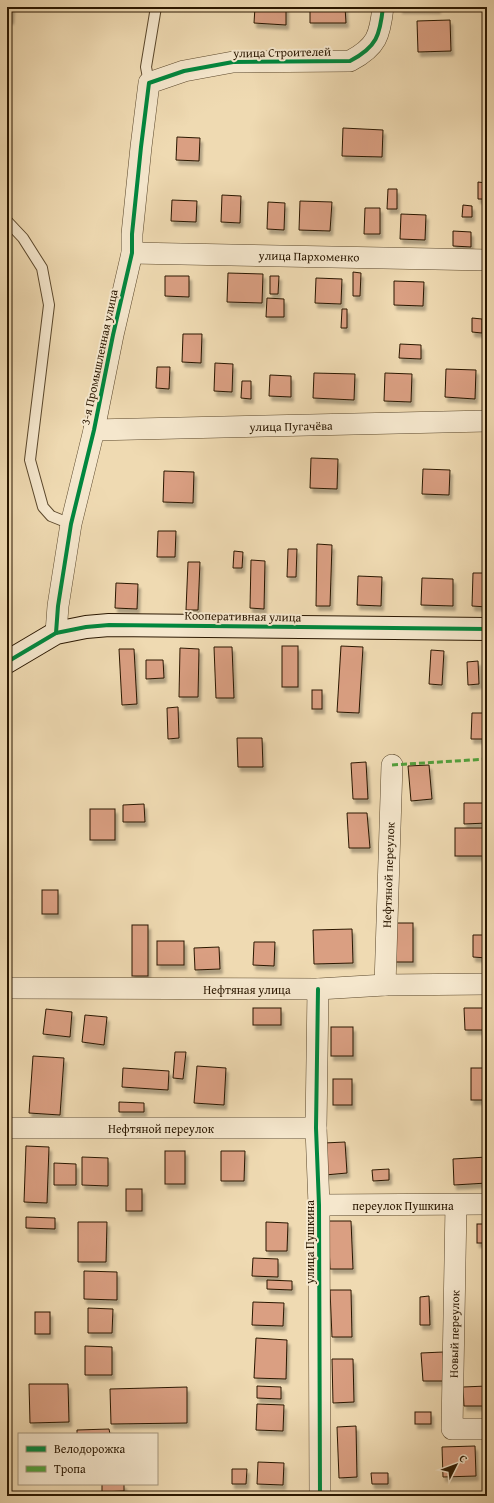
<svg xmlns="http://www.w3.org/2000/svg" width="494" height="1503" viewBox="0 0 494 1503" font-family="'Gentium Book Plus',serif">
<style>
.building{fill:#da9f82;stroke:#2a1700;filter:url(#shadow)}
.lines{fill:none;stroke-linecap:round;stroke-linejoin:round}
.lane-casing{stroke:#5b482c;stroke-width:12}
.street-casing{stroke:#5b482c;stroke-width:22}
.secondary-casing{stroke:#2a1700;stroke-width:24}
.lane{stroke:#f5e7cd;stroke-width:10}
.street{stroke:#f5e7cd;stroke-width:21}
.secondary{stroke:#f5e7cd;stroke-width:22}
.quiet{stroke:#51a13c;stroke-width:3;stroke-dasharray:6 3;stroke-linecap:butt}
.cycleway-casing{stroke:#f5e7cd;stroke-width:6}
.cycleway{stroke:#00873e;stroke-width:4}
.labels{text-anchor:middle;dominant-baseline:central;stroke-width:4;stroke-linejoin:round;paint-order:stroke}
.street-label{font-size:12px;fill:#2a1700;stroke:#f5e7cd}
</style>
<defs>
<filter id="shadow"><feDropShadow dx="2.5" dy="4.5" stdDeviation="1" flood-color="#0004"/></filter>
</defs>
<rect width="100%" height="100%" fill="#efdab2"/>
<filter id="stains"><feTurbulence type="fractalNoise" baseFrequency=".005" numOctaves="4"/><feColorMatrix values="0 0 0 0 .2 0 0 0 0 .09 0 0 0 0 .02 0 0 0 .5 -.17"/></filter>
<radialGradient id="worn" r=".72"><stop offset=".6" stop-color="#630" stop-opacity="0"/><stop offset="1" stop-color="#630" stop-opacity=".3"/></radialGradient>
<!-- building -->
<g class="building">
<path d="M7,7H12L11,20L7,19Z"/>
<path d="M255,7H286V25L254,23Z"/>
<path d="M310,7H345L346,23H310Z"/>
<rect x="400" y="7" width="38" height="2"/>
<path d="M450,20L451,51L418,52L417,21Z"/>
<path d="M343,128L383,130L382,157L342,156Z"/>
<path d="M177,137L200,138L199,161L176,160Z"/>
<path d="M478,182L486,183V199H478Z"/>
<path d="M388,189H397V209H387Z"/>
<path d="M222,195L241,196L240,223L221,222Z"/>
<path d="M172,200L197,201L196,222L171,221Z"/>
<path d="M300,201L332,202L330,231L299,230Z"/>
<path d="M268,202L285,203L284,230L267,229Z"/>
<path d="M463,205L472,206V217H462Z"/>
<path d="M365,208H380V234H364Z"/>
<path d="M401,214L426,215L425,240L400,239Z"/>
<path d="M453,231L471,232V247L453,246Z"/>
<path d="M353,272L361,273L360,296H353Z"/>
<path d="M228,273L263,274L262,303L227,302Z"/>
<path d="M165,276H189V297L165,296Z"/>
<path d="M270,276H279L278,294H270Z"/>
<path d="M316,278L342,279L341,304L315,303Z"/>
<path d="M394,281L424,282L423,306L394,305Z"/>
<path d="M267,298L284,299V317H266Z"/>
<path d="M342,309H347V328H341Z"/>
<path d="M472,318L482,319V333L472,332Z"/>
<path d="M183,334H202L201,363L182,362Z"/>
<path d="M400,344L421,345V359L399,358Z"/>
<path d="M215,363L233,364L232,392L214,391Z"/>
<path d="M157,367H170L169,389L156,388Z"/>
<path d="M446,369L476,370L475,399L445,397Z"/>
<path d="M314,373L355,374L354,400L313,398Z"/>
<path d="M385,373L412,374L411,402L384,401Z"/>
<path d="M270,375L291,376V397L269,396Z"/>
<path d="M242,381H251V399L241,398Z"/>
<path d="M311,458L338,459L337,489L310,488Z"/>
<path d="M423,469L450,470L449,495L422,494Z"/>
<path d="M164,471L194,472L193,503L163,502Z"/>
<path d="M158,531H176L175,557H157Z"/>
<path d="M317,544L332,545L330,606H316Z"/>
<path d="M288,549H297L296,577H287Z"/>
<path d="M234,551L243,552L242,568H233Z"/>
<path d="M251,560L265,561L264,609L250,608Z"/>
<path d="M188,562H200L198,610H186Z"/>
<path d="M473,573H487V607L472,606Z"/>
<path d="M358,576L382,577L381,606L357,605Z"/>
<path d="M422,578L453,579V606L421,605Z"/>
<path d="M116,583L138,584L137,609L115,608Z"/>
<rect x="282" y="646" width="16" height="41"/>
<path d="M341,646L363,647L359,713L337,712Z"/>
<path d="M214,647H232L234,698H216Z"/>
<path d="M180,648L199,649L198,697H179Z"/>
<path d="M119,649H134L137,704L122,705Z"/>
<path d="M431,650L444,651L442,685L429,684Z"/>
<path d="M146,660H163L164,678L146,679Z"/>
<path d="M478,661L479,684L468,685L467,662Z"/>
<rect x="312" y="690" width="10" height="19"/>
<path d="M178,707L179,738L168,739L167,708Z"/>
<path d="M472,713H487V739H471Z"/>
<path d="M237,738H262L263,767H238Z"/>
<path d="M366,762L368,799H353L351,763Z"/>
<path d="M429,765L432,799L411,801L408,766Z"/>
<path d="M464,803H487V823L464,824Z"/>
<path d="M144,804L145,822H123V805Z"/>
<rect x="90" y="809" width="25" height="31"/>
<path d="M347,813H367L370,848H349Z"/>
<rect x="455" y="828" width="32" height="28"/>
<rect x="42" y="890" width="16" height="24"/>
<rect x="394" y="923" width="19" height="39"/>
<rect x="132" y="925" width="16" height="51"/>
<path d="M352,929L353,963L314,964L313,930Z"/>
<path d="M473,935H487V958L473,957Z"/>
<rect x="157" y="941" width="27" height="24"/>
<path d="M254,942H275L274,966L253,965Z"/>
<path d="M219,947L220,969L195,970L194,948Z"/>
<rect x="253" y="1008" width="28" height="17"/>
<path d="M464,1008H487V1030H465Z"/>
<path d="M46,1009L72,1012L70,1037L43,1034Z"/>
<path d="M85,1015L107,1017L104,1045L82,1042Z"/>
<rect x="331" y="1027" width="22" height="29"/>
<path d="M175,1052H186L183,1079L173,1078Z"/>
<path d="M33,1056L64,1058L60,1115L29,1113Z"/>
<path d="M197,1066L226,1068L224,1105L194,1103Z"/>
<path d="M123,1068L169,1071L168,1090L122,1087Z"/>
<rect x="471" y="1068" width="16" height="32"/>
<rect x="333" y="1079" width="19" height="26"/>
<path d="M119,1102L144,1103V1112H119Z"/>
<path d="M345,1142L347,1173L325,1175L324,1143Z"/>
<path d="M26,1146L49,1147L47,1203L24,1202Z"/>
<rect x="165" y="1151" width="20" height="33"/>
<path d="M221,1151H245L244,1181H221Z"/>
<path d="M82,1157L108,1158V1186L82,1185Z"/>
<path d="M487,1157V1183L454,1185L453,1159Z"/>
<path d="M54,1163L76,1164V1185H54Z"/>
<path d="M389,1169V1180L373,1181L372,1170Z"/>
<rect x="126" y="1189" width="16" height="22"/>
<path d="M26,1217L55,1218V1229L26,1228Z"/>
<path d="M328,1221H351L353,1269H330Z"/>
<path d="M78,1222H107L106,1262H78Z"/>
<path d="M266,1222L288,1223L287,1251H266Z"/>
<rect x="477" y="1224" width="10" height="19"/>
<path d="M253,1258L278,1259V1277L252,1276Z"/>
<path d="M84,1271L117,1272V1300L84,1299Z"/>
<path d="M267,1280L292,1281V1290L267,1289Z"/>
<path d="M330,1290H351L352,1337H332Z"/>
<path d="M429,1296L430,1325H420V1297Z"/>
<path d="M253,1302L284,1303L283,1326L252,1325Z"/>
<path d="M88,1308L113,1309L112,1333H88Z"/>
<rect x="35" y="1312" width="15" height="22"/>
<path d="M256,1338L287,1340L286,1379L254,1378Z"/>
<path d="M85,1346L112,1347V1375H85Z"/>
<path d="M443,1352L445,1381H423L421,1353Z"/>
<path d="M332,1359H353L354,1402L333,1403Z"/>
<path d="M29,1384H68L69,1422L30,1423Z"/>
<path d="M257,1386L281,1387V1399L257,1398Z"/>
<path d="M487,1386V1406H464L463,1387Z"/>
<path d="M187,1387V1423L111,1424L110,1389Z"/>
<path d="M257,1404L284,1405L283,1431L256,1430Z"/>
<rect x="415" y="1412" width="16" height="12"/>
<path d="M356,1426L357,1477L339,1478L337,1427Z"/>
<path d="M109,1429L110,1434H77V1430Z"/>
<rect x="484" y="1436" width="3" height="22"/>
<path d="M475,1446L476,1476L443,1477L442,1447Z"/>
<path d="M258,1462L284,1463L283,1485L257,1484Z"/>
<path d="M232,1469H247L246,1484H232Z"/>
<path d="M371,1473H388V1484H372Z"/>
<path d="M102,1484H124V1491L102,1492Z"/>
</g>
<g class="lines">
<defs>
<g id="lane">
<path d="M149,83L146,67L156,7"/>
<path d="M7,221L23,238L42,268L49,305L30,460L43,507L51,516L71,524"/>
</g>
<g id="street">
<path d="M132,253L487,260"/>
<path d="M94,430L487,421"/>
<path d="M56,633L58,606L71,524L94,430L113,335L132,253V234L141,147L149,83L184,71L233,62L350,61C377,47 380,35 383,7"/>
<path d="M385,985L392,765"/>
<path d="M7,988L318,989L385,985L487,984"/>
<path d="M318,989L316,1128L319,1205L320,1496"/>
<path d="M7,1128H316"/>
<path d="M319,1205L487,1204"/>
<path d="M456,1205L452,1429H487"/>
</g>
<path id="secondary" d="M7,662L56,633L86,627L109,625L487,629"/>
</defs>
<!-- lane casing -->
<use href="#lane" class="lane-casing"/>
<!-- street casing -->
<use href="#street" class="street-casing"/>
<!-- secondary casing -->
<use href="#secondary" class="secondary-casing"/>
<!-- lane -->
<use href="#lane" class="lane"/>
<!-- street -->
<use href="#street" class="street"/>
<!-- secondary -->
<use href="#secondary" class="secondary"/>
<!-- quiet -->
<path class="quiet" d="M392,765L487,759"/>
<defs>
<g id="cycleway">
<path d="M56,633L58,606L71,524L94,430L113,335L132,253V234L141,147L149,83L184,71L233,62L350,61C377,47 380,35 383,7"/>
<path d="M7,662L56,633L86,627L109,625L487,629"/>
<path d="M318,989L316,1128L319,1205L320,1496"/>
</g>
</defs>
<!-- cycleway casing -->
<use href="#cycleway" class="cycleway-casing"/>
<!-- cycleway -->
<use href="#cycleway" class="cycleway"/>
</g>
<g class="labels">
<!-- street labels -->
<g class="street-label">
<text transform="translate(282 52) rotate(-1)">улица Строителей</text>
<text transform="translate(309 256) rotate(1)">улица Пархоменко</text>
<text transform="translate(99 357) rotate(-78)">3-я Промышленная улица</text>
<text transform="translate(291 426) rotate(-1)">улица Пугачёва</text>
<text transform="translate(243 616) rotate(1)">Кооперативная улица</text>
<text transform="translate(388 875) rotate(-88)">Нефтяной переулок</text>
<text x="247" y="989">Нефтяная улица</text>
<text x="161" y="1128">Нефтяной переулок</text>
<text x="403" y="1205">переулок Пушкина</text>
<text transform="translate(309 1242) rotate(-90)">улица Пушкина</text>
<text transform="translate(454 1334) rotate(-89)">Новый переулок</text>
</g>
</g>
<!-- margin -->
<rect width="494" height="1503" fill="none" stroke="#efdab2" stroke-width="24"/>
<rect x="8" y="8" width="478" height="1487" fill="none" stroke="#2a1700" stroke-width="2"/>
<rect x="12" y="12" width="470" height="1479" fill="none" stroke="#2a1700"/>
<!-- legend -->
<rect x="18" y="1433" width="140" height="52" fill="#f5e7cd" stroke="#a4947b"/>
<rect x="26" y="1446" width="20" height="6" fill="#00873e" stroke="#a4947b"/>
<text x="54" y="1453" font-size="12" fill="#2a1700">Велодорожка</text>
<rect x="26" y="1466" width="20" height="6" fill="#51a13c" stroke="#a4947b"/>
<text x="54" y="1473" font-size="12" fill="#2a1700">Тропа</text>
<!-- north arrow -->
<g transform="translate(456 1465) rotate(48)" stroke="#f5e7cd" stroke-width="3" paint-order="stroke">
<path d="M0-3L7 15L0 10L-7 15Z" fill="#2a1700"/>
<text y="-6" font-size="11" font-weight="bold" text-anchor="middle" fill="#2a1700">С</text>
</g>
<rect width="100%" height="100%" filter="url(#stains)"/>
<rect width="100%" height="100%" fill="url(#worn)"/>
</svg>
